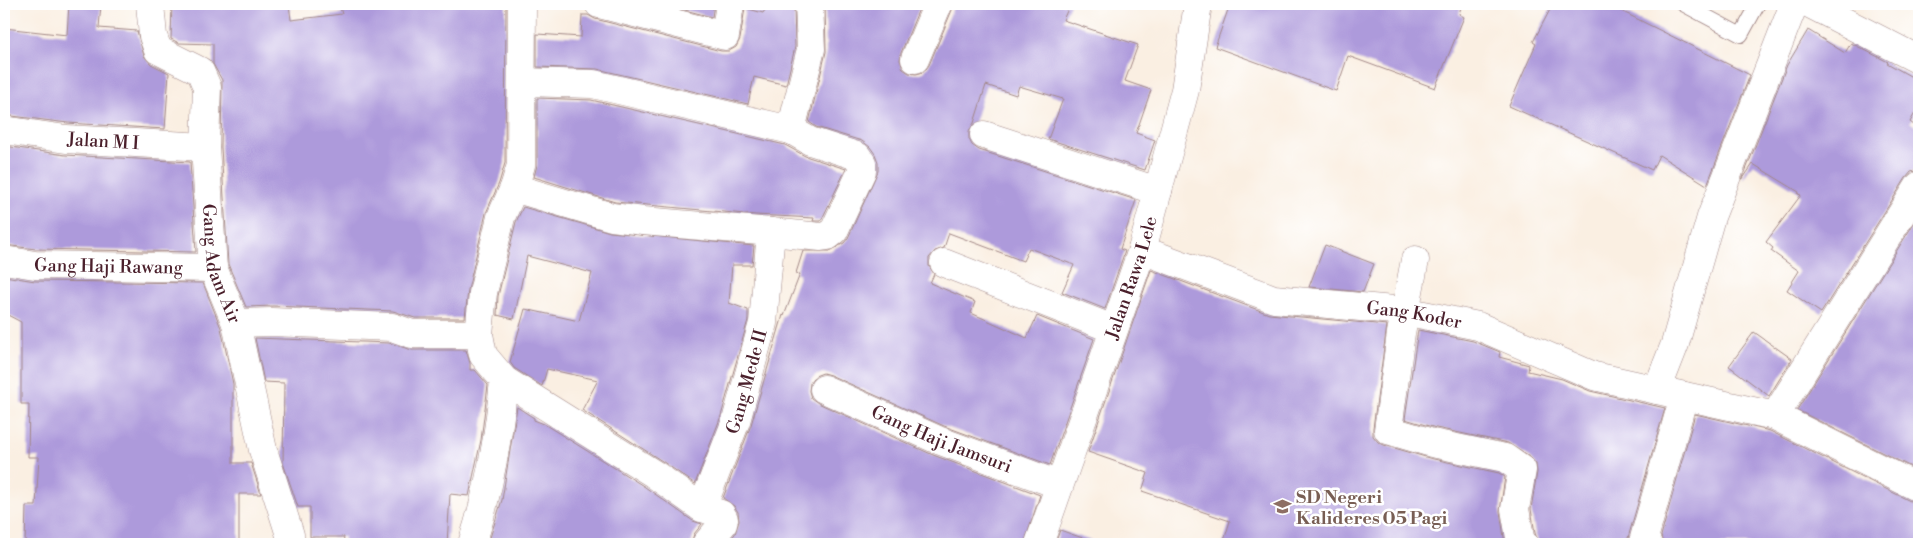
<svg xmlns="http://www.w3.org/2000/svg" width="1923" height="548" viewBox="0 0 1923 548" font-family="'Libre Bodoni',serif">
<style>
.building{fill:#ad9adb}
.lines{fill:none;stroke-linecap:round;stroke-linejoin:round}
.lane-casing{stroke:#a28786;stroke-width:16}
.street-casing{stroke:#a28786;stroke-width:29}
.secondary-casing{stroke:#a28786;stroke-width:29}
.lane{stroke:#fff;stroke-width:14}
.street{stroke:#fff;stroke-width:28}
.secondary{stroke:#fff;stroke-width:28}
.labels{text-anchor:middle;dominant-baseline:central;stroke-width:5;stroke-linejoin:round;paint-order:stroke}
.street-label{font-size:18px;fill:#4a1f2b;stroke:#fff}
.education-label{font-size:18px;font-weight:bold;fill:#785e54;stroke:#fff;text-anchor:start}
</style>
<rect width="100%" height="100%" fill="#fff"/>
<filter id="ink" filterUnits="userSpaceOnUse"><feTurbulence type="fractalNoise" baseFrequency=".02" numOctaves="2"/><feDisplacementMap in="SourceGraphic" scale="10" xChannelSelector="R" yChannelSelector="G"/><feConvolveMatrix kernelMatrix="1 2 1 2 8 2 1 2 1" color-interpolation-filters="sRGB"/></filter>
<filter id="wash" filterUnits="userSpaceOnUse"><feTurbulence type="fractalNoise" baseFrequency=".0096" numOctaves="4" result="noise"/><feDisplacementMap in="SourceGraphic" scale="20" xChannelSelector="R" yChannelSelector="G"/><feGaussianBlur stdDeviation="1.12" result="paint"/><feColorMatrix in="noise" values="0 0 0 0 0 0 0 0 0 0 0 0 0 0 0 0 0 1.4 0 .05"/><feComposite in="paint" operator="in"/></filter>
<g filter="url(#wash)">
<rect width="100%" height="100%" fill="#faefe2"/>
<g id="blocks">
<!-- building -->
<g class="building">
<path d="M69,4H101L99,28L137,31L144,56L151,64L169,73L165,129L68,123L4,115V28L67,35Z"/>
<path d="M172,4H289L291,20L342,14L339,4H506L505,163L499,183L486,213L468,290L465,318H415L393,311L273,306L246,307L228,264L221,147L222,80L213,64V44L179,43L171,39Z"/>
<path d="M661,4H714L712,17Z"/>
<path d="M769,4H794L795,47L786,85L754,77L748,104L597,69L537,67V34L581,37L582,15H588L595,19L721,51H729L736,47L740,39L745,8L763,13Z"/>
<path d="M825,4H921L901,53L900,60L903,69L909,73L916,74L924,72L929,65L952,10L953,4H1070L1063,20L1138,45L1125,81L1151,90L1136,133L1155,140L1145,170L1048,139L1063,99L1019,86L1016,95L986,85L974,123L969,131V139L972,145L979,150L1136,200L1120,249L1125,251L1105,309L1062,292L1074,265L1029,248L1023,261L949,233L944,248L935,251L929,258V266L934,274L930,283L975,302L971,313L1027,338L1037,316L1094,339L1050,465L944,426L830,375L823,373L815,376L810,383L809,391L811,398L818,403L933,455L1040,495L1024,544H726L735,534L739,521L738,512L734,506L723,498L751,425L783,315L784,316L800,274L796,273L803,251H830L844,243L848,238L878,171V162L875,154L870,147L862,141L816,127L809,122L826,52Z"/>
<path d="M1230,4H1462L1459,14L1464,17L1435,88L1348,56L1336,91L1215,47Z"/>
<path d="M1553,4H1607L1750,75L1707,185L1659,155L1652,170L1509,106L1536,44L1533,42Z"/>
<path d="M1808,30L1845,53L1851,43L1888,62L1887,63L1919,81V106L1910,122L1919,129V170L1911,172L1906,178L1821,313L1787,290L1799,271L1771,251L1773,248L1766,242L1801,195L1798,194L1799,192L1753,164L1742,180L1787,65Z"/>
<path d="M537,98L591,100L785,145L805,156L846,169L821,221H813L814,218L756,215L615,202L534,177L537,165Z"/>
<path d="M4,146L65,155L190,162L196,252L36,249L4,245Z"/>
<path d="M523,207L610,232L754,246L752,265H732L729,303L748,310V320L721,416L695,484L662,461L582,410L598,380L547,369L542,386L514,368L510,362L525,309L579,321L592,273L527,256L514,319L497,315L498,296L516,222Z"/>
<path d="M1919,215V471L1797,410Z"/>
<path d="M1325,245L1374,264L1363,292L1309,287Z"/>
<path d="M1151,270L1269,314L1387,325L1373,428V436L1378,442L1384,445L1429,458L1499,473L1505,477L1500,511L1505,544H1223L1230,521L1142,491L1148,473L1088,452Z"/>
<path d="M4,276L35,281L203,283L221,328L233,384V463H251L261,494H239V544H25L26,506H36L39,457H28L29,404H21V322L4,313Z"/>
<path d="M1418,330L1473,341L1500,352L1499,357L1529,365L1528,371L1562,379L1590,391L1665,408L1628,538V544H1539L1535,533L1531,509L1537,472L1536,464L1531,458L1508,443L1436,428L1405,419Z"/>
<path d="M1754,332L1792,359L1769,396L1729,366Z"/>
<path d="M255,338L389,343L412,350H466L470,363V370H475L488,385L481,440L469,496L450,494L447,544H343L344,537H310V507H298L283,463L284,383L264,382Z"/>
<path d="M517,407L534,418V420L544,424L645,487L693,521L702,524L694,534L691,544H488L502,500Z"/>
<path d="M1695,414L1770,431L1912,502L1919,504V544H1663L1661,536Z"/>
<path d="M1060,530L1091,541L1090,544H1055Z"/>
</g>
</g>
</g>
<g filter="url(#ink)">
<use href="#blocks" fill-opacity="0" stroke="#a28786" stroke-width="1"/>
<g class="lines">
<defs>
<path id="lane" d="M1683,4L1741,35L1758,4"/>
<g id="street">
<path id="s1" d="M150,4L153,36L158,50L200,71L207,87L205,147L213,268L236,323L263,450L290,535V544"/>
<path id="s2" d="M522,4L521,165L514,188L501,217L483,293L479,334L483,355L504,380L654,474L702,508L736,421L763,323L771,232L821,237L828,236L834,231L862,171V163L857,156L810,141L791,130"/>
<path d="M599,4L725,36L730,4"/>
<path d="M915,59L938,4"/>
<path d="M523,82L593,84L791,130L811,49L809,4"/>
<path id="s3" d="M4,130L66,139L205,147"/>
<path d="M984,135L1158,191"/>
<path d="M514,188L612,217L643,221L771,232"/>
<path id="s4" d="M1142,250L1274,299L1404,311L1478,326L1594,376L1775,416L1919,488"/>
<path id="s5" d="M4,260L35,265L213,268"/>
<path d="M1415,260L1401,333L1388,430L1432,443L1505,458L1522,470L1515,509L1521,543L1524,544"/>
<path d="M944,263L1113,329"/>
<path d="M236,323L272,322L392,327L412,334H479"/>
<path id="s6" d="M824,389L938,440L1059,485"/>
<path d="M1657,390L1675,344L1711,217L1794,4"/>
<path d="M1775,416L1919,186"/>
<path d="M702,508L721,514L724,519L723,524L706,544"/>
<path d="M472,544C489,491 499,436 504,380"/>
<path d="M1648,544L1643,542L1684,396"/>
</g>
<g id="secondary">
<path d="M1810,4L1919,60"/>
<path id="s7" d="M1039,544L1142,250L1185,90L1198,4"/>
</g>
</defs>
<!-- lane casing -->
<use href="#lane" class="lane-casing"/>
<!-- street casing -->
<use href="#street" class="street-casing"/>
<!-- secondary casing -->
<use href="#secondary" class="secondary-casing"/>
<!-- lane -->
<use href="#lane" class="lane"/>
<!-- street -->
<use href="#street" class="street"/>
<!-- secondary -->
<use href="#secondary" class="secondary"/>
</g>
</g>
<!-- icons -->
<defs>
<symbol id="school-bare" viewBox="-9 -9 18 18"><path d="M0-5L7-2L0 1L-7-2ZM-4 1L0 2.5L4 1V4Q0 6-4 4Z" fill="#8d6e63" stroke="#fff" stroke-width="2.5" paint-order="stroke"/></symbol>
</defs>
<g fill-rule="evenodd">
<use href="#school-bare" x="1270" y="494" width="25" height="25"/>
</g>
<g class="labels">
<!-- street labels -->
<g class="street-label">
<text stroke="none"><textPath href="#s3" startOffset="100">Jalan M I</textPath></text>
<text stroke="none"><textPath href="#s1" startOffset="290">Gang Adam Air</textPath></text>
<text stroke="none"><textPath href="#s5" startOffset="105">Gang Haji Rawang</textPath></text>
<text stroke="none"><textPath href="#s7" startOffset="282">Jalan Rawa Lele</textPath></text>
<text stroke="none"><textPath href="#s4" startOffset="282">Gang Koder</textPath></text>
<text stroke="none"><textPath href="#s2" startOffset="760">Gang Mede II</textPath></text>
<text stroke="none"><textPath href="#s6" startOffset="128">Gang Haji Jamsuri</textPath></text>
</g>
<!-- education labels -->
<g class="education-label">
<text x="1296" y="497">SD Negeri<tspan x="1296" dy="21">Kalideres 05 Pagi</tspan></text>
</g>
</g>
<!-- margin -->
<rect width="1923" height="548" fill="none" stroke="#fff" stroke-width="20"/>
</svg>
